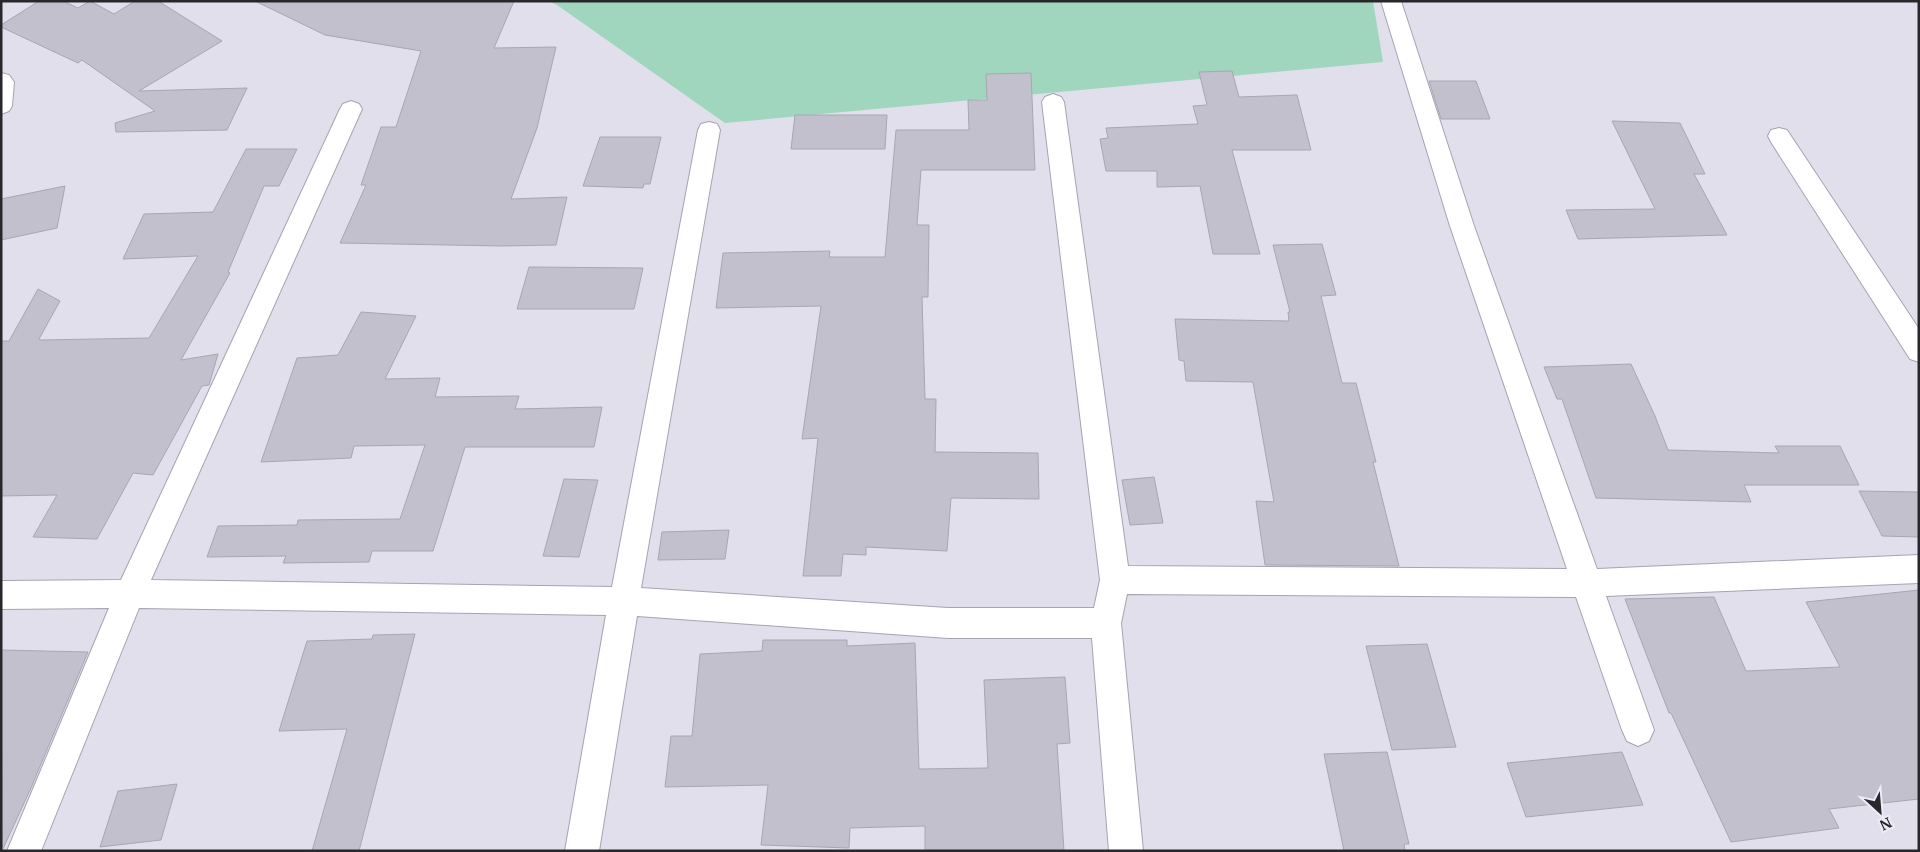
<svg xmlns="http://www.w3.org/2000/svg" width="1920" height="852" viewBox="0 0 1920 852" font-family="Merriweather,serif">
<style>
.green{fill:#a0d6bd}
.building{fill:#c2c0cc;stroke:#a8a6b2}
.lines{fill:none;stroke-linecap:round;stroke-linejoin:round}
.minor-casing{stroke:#a5a4af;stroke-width:2}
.minor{fill:#fff;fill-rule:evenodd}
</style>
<rect width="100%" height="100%" fill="#e0dfeb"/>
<!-- green -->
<path class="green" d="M549,1H1373L1383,62L725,123L557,5Z"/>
<!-- building -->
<g class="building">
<path d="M39,1H63L78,8L90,1L114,14L135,1H158L222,41L139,91L247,88L227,130L116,132L115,123L155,111L82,60L78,63L1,27V25Z"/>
<path d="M255,1H514L494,48L556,47L537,128L511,199L567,197L556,245L502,246L340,243L366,185H361L381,127H396L421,51L325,35Z"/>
<path d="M1232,71L1239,97L1297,95L1311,150H1232L1260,254H1213L1200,186L1157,187V171H1106L1100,139L1108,138L1106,128L1198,124L1193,106L1207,105L1199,72Z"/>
<path d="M1031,73L1035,170H921L917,225H929L928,297H922L925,399H936L935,452L1038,453L1039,499L951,498L947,551L866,547V555L843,554L841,576H803L818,438L802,439L821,306L716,308L723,253L830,251L829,257H885L896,130H969L968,100H987L986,74Z"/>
<path d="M1429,81H1476L1490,119H1441Z"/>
<path d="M795,115H887L885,149H791Z"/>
<path d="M1612,121L1680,123L1705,174H1694L1727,235L1578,239L1566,210L1655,209Z"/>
<path d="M600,137H661L650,184H644L643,188L583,186Z"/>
<path d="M246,149H297L279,186H264L228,272L230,273L181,360L218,354L209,385L202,386L153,475L133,473L97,539L33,537L57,495L1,496V341H9L38,289L60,301L39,339L41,340L149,338L198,256L123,259L144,214L213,212Z"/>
<path d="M65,186L57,228L1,240V199Z"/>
<path d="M1322,244L1336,295L1321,296L1342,383H1356L1376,462H1373L1399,566L1265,565L1256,501L1274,502L1253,382L1186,381L1184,361L1179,360L1175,319L1289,321L1288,312H1290L1273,245Z"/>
<path d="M529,267L643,268L634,309H517Z"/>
<path d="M361,312L416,316L385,379L440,378L435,397L519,396L515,409L602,407L594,447H465L433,551H372L369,562L283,563L286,556L207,557L218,526L297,525L298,520L400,519L425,445L354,446L351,458L261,462L297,358L338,355Z"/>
<path d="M1631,364L1655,416L1668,450L1779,453L1775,446H1840L1859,485H1744L1751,502L1596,498L1562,399H1557L1544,367Z"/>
<path d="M1154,477L1163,523L1130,525L1122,480Z"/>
<path d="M564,479L598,480L579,557L543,556Z"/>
<path d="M1859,491L1919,492V537L1882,536Z"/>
<path d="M729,530L725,559L658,560L662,532Z"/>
<path d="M1919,590V799L1829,809L1839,828L1731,842L1671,713H1669L1625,599L1714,597L1746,671L1840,667L1806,602Z"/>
<path d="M415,634L359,851H312L347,729L279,731L307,641L372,639L373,635Z"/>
<path d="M763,640H847V646L915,643L919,769L988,768L984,680L1065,677L1070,743L1057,744L1064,851H925V826L850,828L849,848L761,845L768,785L665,787L671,736H692L700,654L762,651Z"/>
<path d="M1427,644L1456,747L1392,750L1366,646Z"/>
<path d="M1,650L88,652L31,788L2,851Z"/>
<path d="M1387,752L1409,844H1404L1405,851H1344L1324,754Z"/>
<path d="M1622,752L1643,805L1526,817L1507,763Z"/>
<path d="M177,784L161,840L100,847L118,791Z"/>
</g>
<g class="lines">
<defs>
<g id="minor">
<path d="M1381,1H1401L1474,226L1597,569L1919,555V583L1606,596L1654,730L1649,741L1638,746L1627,741L1622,730L1576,597L1127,594L1121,623L1143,851H1109L1092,638H948L637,616L599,851H565L606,615L139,608L41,851H7L109,608L1,609V581L121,580L340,109L343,104L351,101L359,104L362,109L151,580L612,587L698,130L701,124L709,122L717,124L720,130L641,588L948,608H1094L1100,580L1042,102L1045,97L1053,94L1061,97L1064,102L1128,566L1567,569L1450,226Z"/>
<path d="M1,73L9,75L14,82L12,106L9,111L1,114Z"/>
<path d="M1779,128L1787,130L1919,329V362L1910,359L1771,142L1768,136L1771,130Z"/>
</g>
</defs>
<!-- minor casing -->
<use href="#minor" class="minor-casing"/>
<!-- minor -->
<use href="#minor" class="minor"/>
</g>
<!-- border -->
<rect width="1920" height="852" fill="none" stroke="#28282c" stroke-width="5"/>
<!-- north arrow -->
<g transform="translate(1880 812) rotate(154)" stroke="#edecf8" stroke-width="4" paint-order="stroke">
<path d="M0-4L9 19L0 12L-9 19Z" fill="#28282c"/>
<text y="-8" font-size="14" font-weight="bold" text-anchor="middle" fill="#28282c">N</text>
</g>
</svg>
